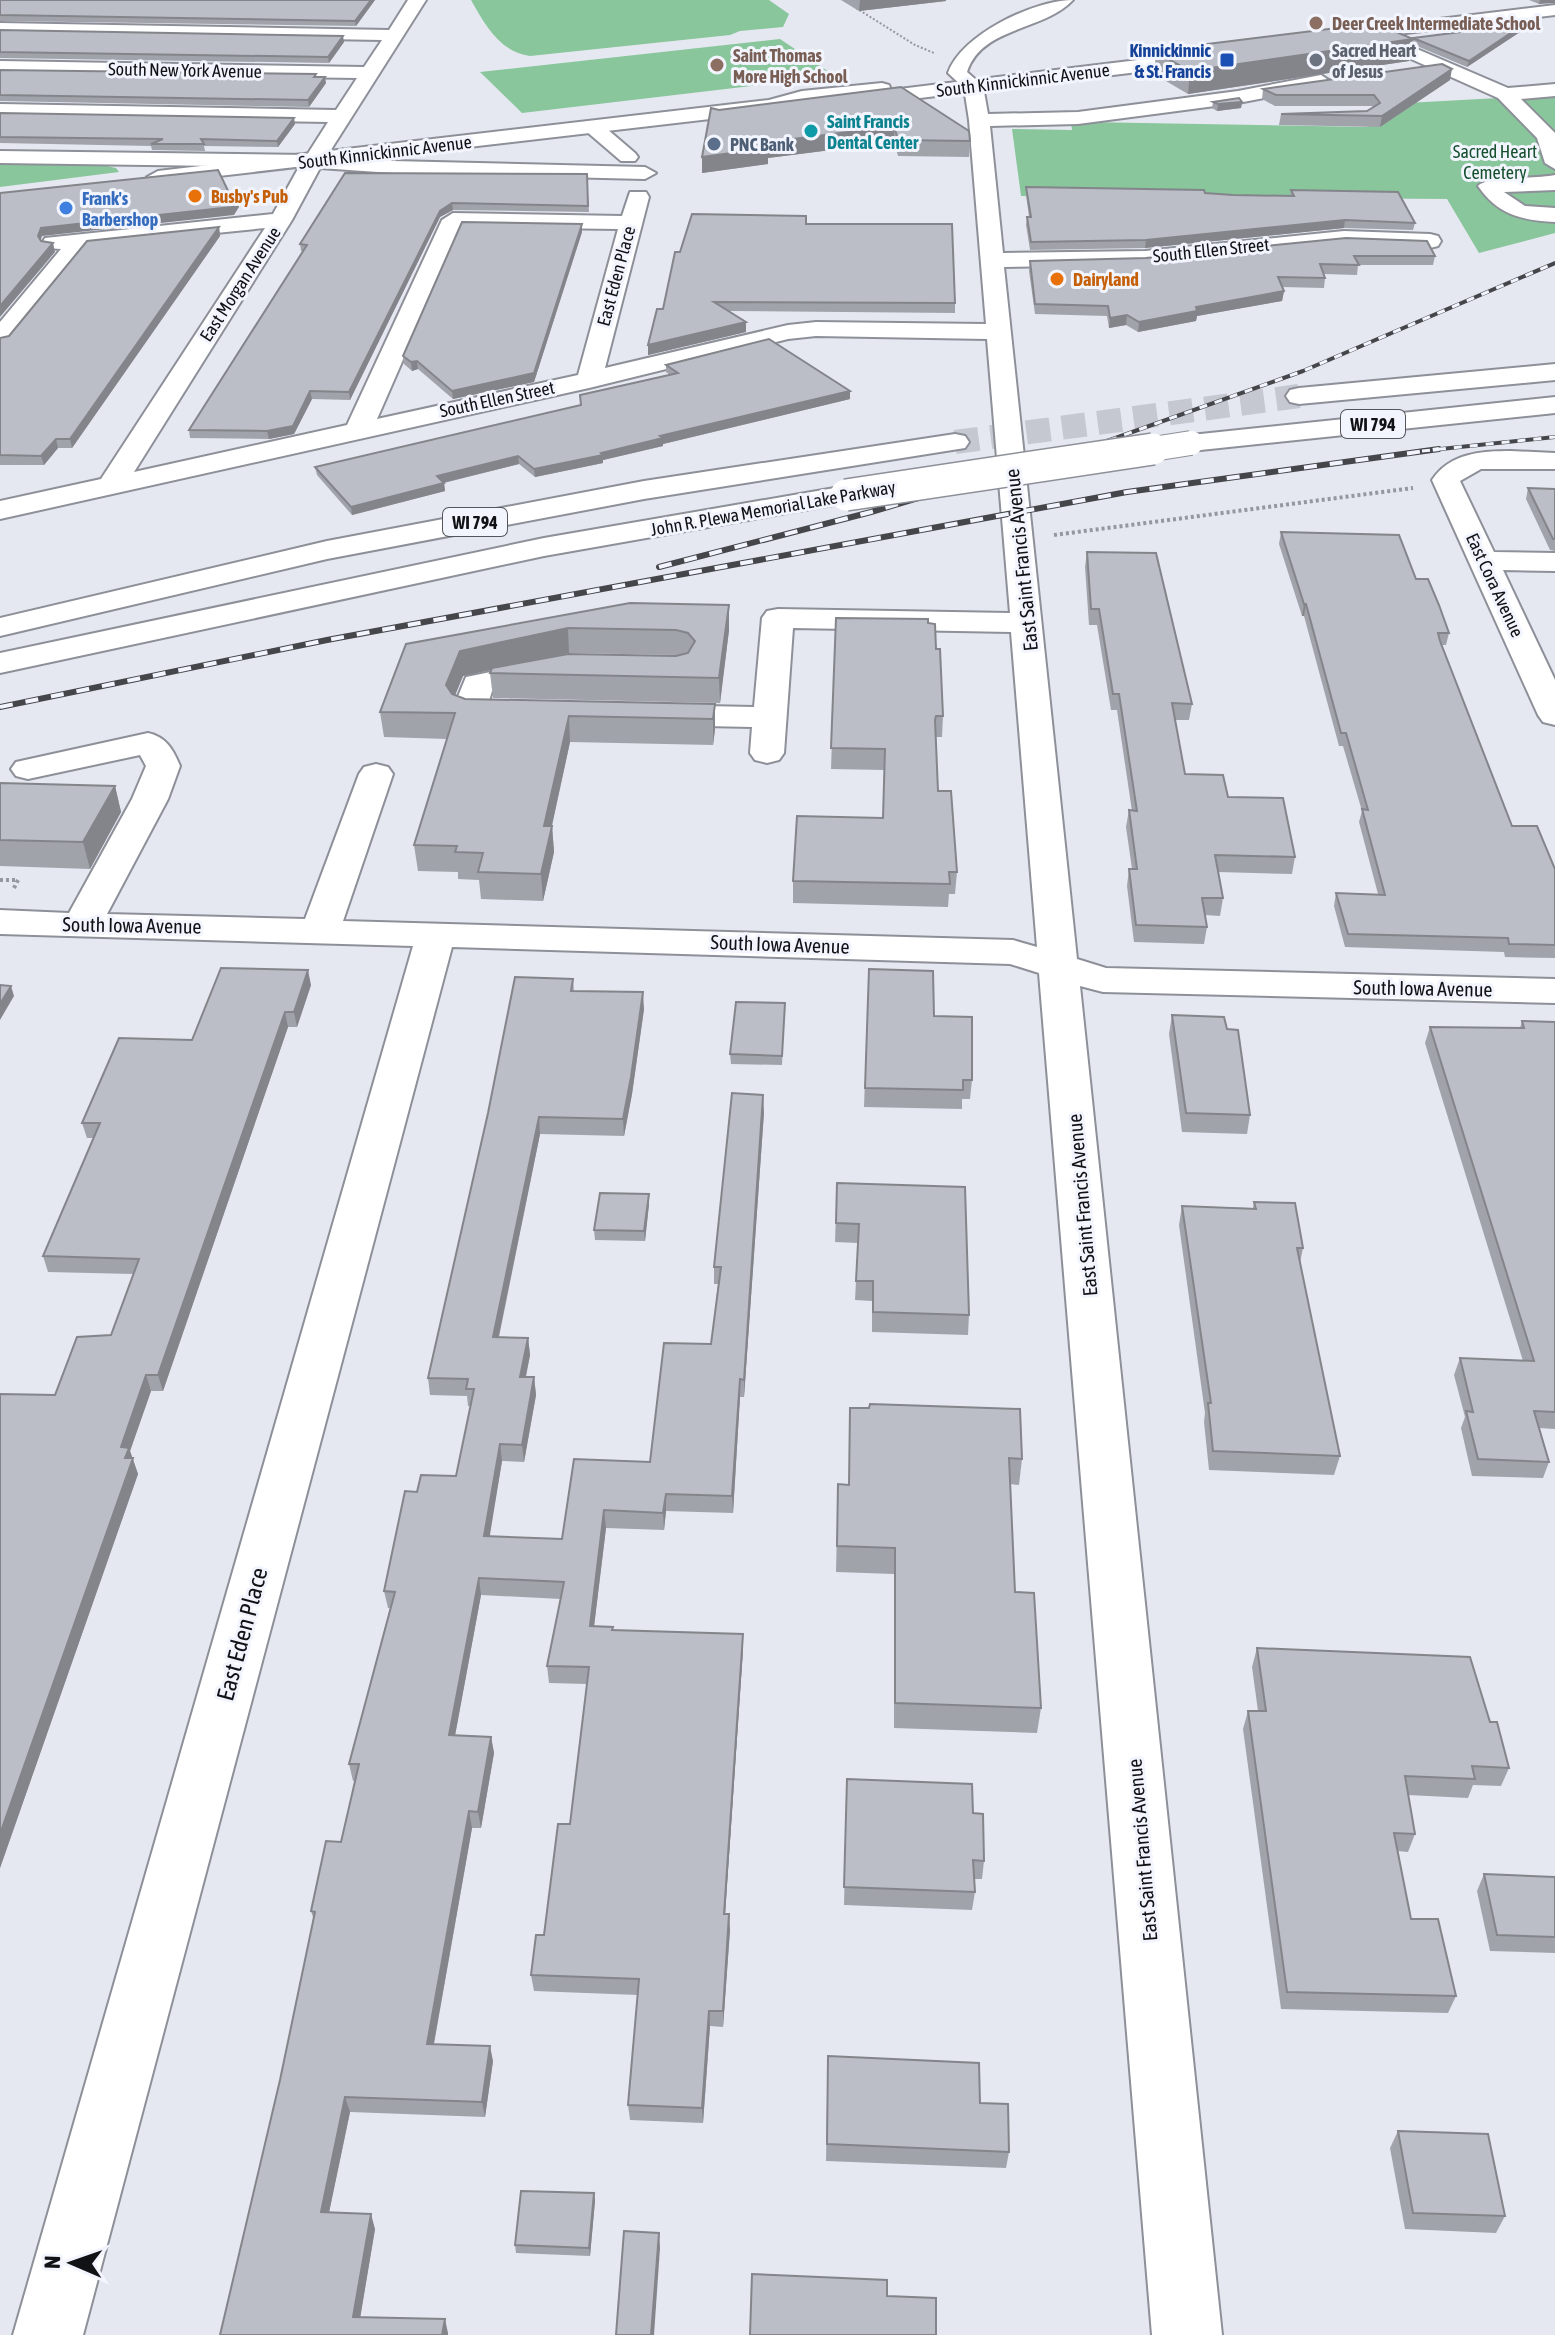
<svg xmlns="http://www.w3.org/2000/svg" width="1555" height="2335" viewBox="0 0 1555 2335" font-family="'Asap Condensed',sans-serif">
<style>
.green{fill:#89c69b}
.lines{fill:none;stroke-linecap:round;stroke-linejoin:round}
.major-tunnel{stroke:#c5c8d0;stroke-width:24;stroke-dasharray:24 12;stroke-linecap:butt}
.minor-casing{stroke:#8d9098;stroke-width:4}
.major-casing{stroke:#8d9098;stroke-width:4}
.path-far1{stroke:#94979d;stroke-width:2;stroke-dasharray:2 2;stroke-linecap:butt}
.path{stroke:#94979d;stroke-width:4;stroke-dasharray:3 3;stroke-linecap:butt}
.minor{fill:#fff;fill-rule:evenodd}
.major{fill:#fff;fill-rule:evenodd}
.rail-far1-casing{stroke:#44464a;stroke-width:4}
.rail-casing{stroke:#44464a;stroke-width:6}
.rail-far1{stroke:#f2f5fe;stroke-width:3;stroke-dasharray:8;stroke-linecap:butt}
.rail{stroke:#f2f5fe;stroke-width:4;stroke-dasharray:13;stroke-linecap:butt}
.major-bridge-far1-casing{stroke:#8d9098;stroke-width:26;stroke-linecap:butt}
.major-bridge-casing{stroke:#8d9098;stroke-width:34;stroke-linecap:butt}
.major-bridge-far1{stroke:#fff;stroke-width:24}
.major-bridge{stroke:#fff;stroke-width:31}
.wall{fill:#a1a3ab;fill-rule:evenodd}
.shaded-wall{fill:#83858b}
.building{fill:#bbbec7;stroke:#83858b;stroke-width:2}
.education-dot{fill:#8d6e63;stroke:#f2f5fe;stroke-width:3}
.transit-dot{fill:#1a4fb4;stroke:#f2f5fe;stroke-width:3}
.worship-dot{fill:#6b7280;stroke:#f2f5fe;stroke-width:3}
.culture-dot{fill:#0f9aa8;stroke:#f2f5fe;stroke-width:3}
.service-dot{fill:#5c6f8a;stroke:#f2f5fe;stroke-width:3}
.food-dot{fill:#e8710a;stroke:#f2f5fe;stroke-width:3}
.shop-dot{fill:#3f7fe0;stroke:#f2f5fe;stroke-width:3}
.labels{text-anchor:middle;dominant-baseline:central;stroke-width:6;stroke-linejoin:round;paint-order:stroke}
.far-education-label{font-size:18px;font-weight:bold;fill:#785e54;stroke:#f2f5fe;text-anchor:start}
.far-transit-label{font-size:18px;font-weight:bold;fill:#164399;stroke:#f2f5fe;text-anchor:end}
.far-worship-label{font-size:18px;font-weight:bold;fill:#5b616d;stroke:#f2f5fe;text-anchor:start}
.far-street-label{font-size:18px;fill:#111215;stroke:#f2f5fe}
.far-culture-label{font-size:18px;font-weight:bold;fill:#0d838f;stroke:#f2f5fe;text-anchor:start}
.far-service-label{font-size:18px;font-weight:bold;fill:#4e5e75;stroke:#f2f5fe;text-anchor:start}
.far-park-label{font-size:18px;fill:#154f2d;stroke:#f2f5fe}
.far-food-label{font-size:18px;font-weight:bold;fill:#c56008;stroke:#f2f5fe;text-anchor:start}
.far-shop-label{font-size:18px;font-weight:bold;fill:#366cbe;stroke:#f2f5fe;text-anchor:start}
.shield{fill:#f2f5fe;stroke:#54565b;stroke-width:2}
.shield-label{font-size:18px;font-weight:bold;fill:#111215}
.street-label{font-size:20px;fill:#111215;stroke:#f2f5fe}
.near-street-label{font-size:24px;fill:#111215;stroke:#f2f5fe}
</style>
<rect width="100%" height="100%" fill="#e5e8f1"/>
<!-- green -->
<g class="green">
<path d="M471,0H769L789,14L783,27L740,31L730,35L530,56C500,52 485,25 471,0Z"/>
<path d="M780,39L835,76L522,113L480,72Z"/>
<path d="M1555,95V233L1479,253L1447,199L1021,196L1012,129L1072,130L1071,123L1085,122L1368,127L1388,104Z"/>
<path d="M0,162L97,164L116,168L119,172L0,187Z"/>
</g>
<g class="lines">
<!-- major-tunnel -->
<path class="major-tunnel" d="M955,442L1299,396"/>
<defs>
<g id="minor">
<path d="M408,0H426L327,156L392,161L645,167L656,173L645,179L392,173L320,168L292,220L134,472L347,425L442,220L453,213L622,216L630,192H646L649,197L605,368L788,325L816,322L986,324L969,120L964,88L948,73C961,35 1034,0 1073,0C1044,31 981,27 967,72L983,86L988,114L1078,112L1238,91L1321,75L1330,81L1321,87L1238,103L1078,124L990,126L1003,253L1145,251L1344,231L1430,234L1438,236L1441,241L1438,246L1430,248L1344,245L1145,265L1004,267L1077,959L1106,968L1555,979V1003L1103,992L1080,986L1222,2335H1152L1039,973L1010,964L452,947L83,2335H13L413,946L0,934V910L69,913L132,799L146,766L140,755L28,779L16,776L11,769L16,762L148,733C166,737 173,749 180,766L168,799L107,914L305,919L359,774L364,767L376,764L388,767L393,774L343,921L1013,940L1037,947L1011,632L793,628L784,753L779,760L767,763L755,760L750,753L752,727L656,725L644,722L639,715L644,708L656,705L754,707L762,618L767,611L778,609L1010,613L987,339L816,336L788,339L589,388L0,519V501L101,479L265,228L87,246L9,343L0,345V322L61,249L45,248L42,243L45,238L273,214L299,167L0,163V151L307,155L328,122L0,116V104L336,110L357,78L0,73V61L364,67L382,40L0,33V23L389,30ZM461,227L618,229L578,375L377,419Z"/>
<path d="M1368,28L1508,88L1555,84V96L1521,99L1555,133V169L1545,163L1537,138L1498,98L1362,37L1359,33Z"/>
<path d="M593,121L600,123L635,153L638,157L635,161H621L586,131L583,127Z"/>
<path d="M1555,175V190L1504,192L1525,206L1555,208V222C1521,220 1498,215 1478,186C1487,176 1538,179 1555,175Z"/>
<path d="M1511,451L1555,453V469H1481L1460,481L1494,552L1555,553V571L1503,570L1555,680V725L1543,722L1538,715L1432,480C1450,453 1481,451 1511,451Z"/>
<path d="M550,660L561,663L566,670L561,677L492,691L489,701L527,705L532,712L527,719C505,724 479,723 457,718L452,711L466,677Z"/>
</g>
<g id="major">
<path d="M1555,5V15L1332,42L1323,37L1332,32Z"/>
<path d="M1181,50L1190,56L1187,60L1138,72L853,106L846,104L844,99L803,103L770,112L158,183L147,177L158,171L769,100L802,91L882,83L889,85L891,90L1138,60Z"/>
<path d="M1555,364V380L1299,404L1290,402L1286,396L1290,390L1299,388Z"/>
<path d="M1555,397V413L1191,451L1181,449L1177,443L1181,437L1191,435Z"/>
<path d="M955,434L965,436L969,442L965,448L644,499L327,559L0,636V618L327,541L644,481Z"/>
<path d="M846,486L856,489L860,495L856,501L544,556L0,673V653L544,538Z"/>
</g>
</defs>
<!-- minor casing -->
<use href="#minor" class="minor-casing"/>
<!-- major casing -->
<use href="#major" class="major-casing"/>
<!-- path-far1 -->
<path class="path-far1" d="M856,8L915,45L934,53"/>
<!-- path -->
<g class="path">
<path d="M1054,535L1413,488"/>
<path d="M0,880H18L14,888"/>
</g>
<!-- minor -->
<use href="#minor" class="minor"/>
<!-- major -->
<use href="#major" class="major"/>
<defs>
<g id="rail-far1">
<path d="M1079,451L1303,371L1555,263"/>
<path d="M1422,451L1555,437"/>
</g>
<g id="rail">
<path d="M659,567L871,512L1085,449"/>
<path d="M0,707L327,640L1127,492L1439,449"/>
</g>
</defs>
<!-- rail-far1 casing -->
<use href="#rail-far1" class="rail-far1-casing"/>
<!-- rail casing -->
<use href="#rail" class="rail-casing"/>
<!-- rail-far1 -->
<use href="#rail-far1" class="rail-far1"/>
<!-- rail -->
<use href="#rail" class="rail"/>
<defs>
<path id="major-bridge-far1" d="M1140,451L1191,443"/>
<path id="major-bridge" d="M846,495L1153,449"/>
</defs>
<!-- major-bridge-far1 casing -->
<use href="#major-bridge-far1" class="major-bridge-far1-casing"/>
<!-- major-bridge casing -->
<use href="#major-bridge" class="major-bridge-casing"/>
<!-- major-bridge-far1 -->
<use href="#major-bridge-far1" class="major-bridge-far1"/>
<!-- major-bridge -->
<use href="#major-bridge" class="major-bridge"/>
</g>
<!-- wall -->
<g class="wall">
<path d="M0,0H375L356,26L0,21Z"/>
<path d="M841,0H946V1L859,11Z"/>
<path d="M1529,0H1555L1539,4Z"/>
<path d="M1524,24L1523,30L1467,67L1412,44L1409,61L1188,94L1154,74L1156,52L1175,49V48L1360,29L1412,39L1413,38Z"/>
<path d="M0,30L344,42L329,63L0,58Z"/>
<path d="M0,70L316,74V77L326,83L309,107L0,101Z"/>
<path d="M1450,80L1380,127L1279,125L1281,114L1367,111L1373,107L1372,106H1275L1262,99L1263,89Z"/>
<path d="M901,87L970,141L969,157L898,156L894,142L768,158V164L702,173L719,110Z"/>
<path d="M1213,102H1242L1241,108L1217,111L1212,108Z"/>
<path d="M0,113L295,124L278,147L204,146L205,151L152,150L151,146L0,143Z"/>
<path d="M345,173L587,174L589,212L453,210L440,217L350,400L312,399L294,434L269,439L190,438L189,430L303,251H301L300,244Z"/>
<path d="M1026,187L1233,195L1290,196L1291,190L1415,223L1413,230L1344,228L1145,248L1030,250L1026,225L1027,217H1029L1026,195Z"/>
<path d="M806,224L955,303V313L729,311L746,332L648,355V345L663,309L680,252Z"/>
<path d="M219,227L220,236L72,448H58L44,465H0V338L9,336Z"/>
<path d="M582,232L534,382L453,399L418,369L412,371L404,364L403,356Z"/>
<path d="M1435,256L1433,265H1358L1357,275L1324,274L1325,278L1324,288L1282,287L1284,291L1282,301L1197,316L1196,321L1138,332L1126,325L1109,328L1107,316L1035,314L1029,271L1030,261L1146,258Z"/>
<path d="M666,365L850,391V399L663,444V446L603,460V463L535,477L519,464L444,483L445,491L352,515L317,475L315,467L581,405L670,375L666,372Z"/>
<path d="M1528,488L1555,489V551L1550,550L1526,499Z"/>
<path d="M1281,532L1416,579L1449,633L1446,645H1442L1512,826L1555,869V958L1505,957L1504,952L1345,947L1334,906L1336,893L1378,894L1359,822L1362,811L1343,746H1339L1304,616H1302L1279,544Z"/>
<path d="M1087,552L1192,704L1189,720H1175L1185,774L1228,797L1295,857L1292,874L1218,872L1223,898L1220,916L1205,915L1207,927L1204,944L1134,942L1127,886L1129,869H1132L1126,827L1129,810L1132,811L1117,710H1111L1097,625H1089L1085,567Z"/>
<path d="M630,603L729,630L720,703L493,698L490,673L491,670L463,676L455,695L465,699L715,704V729L713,745L570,742L552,826L554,852L543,901L481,899L479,880L458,879V872L418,871L414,845L447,739L384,737L380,712L406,644ZM569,653L678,655L539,660Z"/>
<path d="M836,618L928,623L943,716L942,737H936L938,791L957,872L955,894H949L948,907L793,903V881L883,818L884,770L831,769Z"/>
<path d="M0,783L115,786L121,812L90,869L0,866Z"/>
<path d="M869,969L934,1016L972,1080L970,1099H962V1109L864,1107Z"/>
<path d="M573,979L574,991L644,1009L632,1094L624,1136L540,1134L499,1337L528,1338L530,1355L526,1377H534L536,1395L524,1462L502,1461L489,1536L562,1539L650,1462L711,1344L718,1284H714V1267L764,1112L744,1397H740L733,1513L666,1511L664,1530L606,1528L594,1626L743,1650L725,1914L730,1930L723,2027L710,2026L703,2123L630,2120L628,2105L638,1995L534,1991L531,1975L544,1935L570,1824L587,1684L549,1683L547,1666L561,1599L481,1595L455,1735L491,1737L494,1753L481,1828H472L434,2044L493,2061L485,2117L350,2112L329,2212L375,2229L360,2317L448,2333V2335H220L280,2080L314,1920L311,1911L341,1842L355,1781H353L349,1764L390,1608H388L384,1591L417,1492L456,1476L471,1406H468L467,1396L430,1395L428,1378Z"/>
<path d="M311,985L297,1027H288L163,1391H151L130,1451L138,1474L0,1868V1394L55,1395L111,1335L133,1274L48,1272L43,1256L94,1138H87L82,1123L192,1040Z"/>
<path d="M785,1003L782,1065L731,1064L730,1054Z"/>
<path d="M1172,1015L1227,1029L1250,1115L1247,1134L1182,1132L1169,1034Z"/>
<path d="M1522,1021L1555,1022V1429L1539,1428L1549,1462L1543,1478L1472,1476L1461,1428L1465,1417L1454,1375L1460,1358L1523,1361L1425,1043L1430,1027L1520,1028Z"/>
<path d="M837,1183L969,1315L968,1335L872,1332V1301L855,1300L858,1243L835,1242Z"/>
<path d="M1254,1202L1303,1248L1300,1263L1340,1456L1334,1475L1209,1470L1204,1422L1205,1413L1179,1225L1182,1206L1253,1208Z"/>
<path d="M649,1204L645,1241L595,1240L594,1230Z"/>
<path d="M850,1408L1022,1459L1019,1485L1010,1484L1015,1592L1041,1708L1037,1733L894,1728V1574L836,1572L838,1484L849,1485Z"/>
<path d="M1257,1648L1490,1722L1509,1768L1501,1786L1473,1785L1468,1798L1408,1795L1415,1834L1408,1852L1397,1851L1411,1919L1456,1996L1448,2013L1281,2009L1243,1729L1248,1711H1258L1252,1667Z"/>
<path d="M847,1779L973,1813L984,1861L982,1879H974L975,1892L972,1910L844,1905Z"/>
<path d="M1484,1874L1555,1877V1953L1490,1951L1477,1891Z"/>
<path d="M828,2056L980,2103L1009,2152L1006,2168L826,2161Z"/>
<path d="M1398,2131L1505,2216L1496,2233L1405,2229L1390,2148Z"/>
<path d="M594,2193L595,2201L590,2256L516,2253L515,2245Z"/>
</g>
<!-- shaded-wall -->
<g class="shaded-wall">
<path d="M371,0H375L356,26L355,21Z"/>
<path d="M860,0H946V1L859,11Z"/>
<path d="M1540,0H1555V3L1539,4Z"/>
<path d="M1524,24L1523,30L1467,67L1469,61Z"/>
<path d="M343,36L344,42L329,63L328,57Z"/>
<path d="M1413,39L1409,61L1188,94L1190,71Z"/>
<path d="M1452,69L1450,80L1380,127L1382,116Z"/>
<path d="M325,77L326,83L309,107L308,100Z"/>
<path d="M1242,102L1241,108L1217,111L1218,104Z"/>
<path d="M294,118L295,124L278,147L277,141Z"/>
<path d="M894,126V142L768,158V164L702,173V157L762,143Z"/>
<path d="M238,199L239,207L234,215L42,236L39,245L38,236L41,228Z"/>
<path d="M452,203L453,210L440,217L350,400L349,392L440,211Z"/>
<path d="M1345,220L1344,228L1145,248L1146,240Z"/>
<path d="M582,224V232L534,382L453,399L452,391Z"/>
<path d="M219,227L220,236L72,448L70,439Z"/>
<path d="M53,243L55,252L0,317V306Z"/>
<path d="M1284,291L1282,301L1197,316L1196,321L1138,332L1139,322L1196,307Z"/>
<path d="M1127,315L1126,325L1109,328L1110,318Z"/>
<path d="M746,322V332L648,355V345Z"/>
<path d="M417,361L418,369L412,371L411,362Z"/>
<path d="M310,391L312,399L294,434L269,439L267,431Z"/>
<path d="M850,391V399L663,444V446L603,460V463L535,477L534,469L601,453L660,436Z"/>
<path d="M56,439L58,448L44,465L41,456Z"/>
<path d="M518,456L519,464L438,484L437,476Z"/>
<path d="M444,483L445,491L352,515L351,507Z"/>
<path d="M1304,604H1306L1304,616H1302Z"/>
<path d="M729,605V630L720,703L719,678Z"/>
<path d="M568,628L569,653L463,676L449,710L446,685L460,651Z"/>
<path d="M715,704V729L713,745V719Z"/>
<path d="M569,716L570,742L546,852L544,826Z"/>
<path d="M115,786L121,812L90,869L83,842Z"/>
<path d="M552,826L554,852L543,901L541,874Z"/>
<path d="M308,970L311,985L297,1027L294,1012Z"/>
<path d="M11,986L14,996L0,1020V1004Z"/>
<path d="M643,992L644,1009L632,1094L624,1136L623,1119Z"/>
<path d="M285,1012L288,1027L163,1391L158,1375Z"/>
<path d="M763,1095L764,1112L744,1397V1380Z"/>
<path d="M539,1117L540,1134L495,1354L493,1337Z"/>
<path d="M649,1194V1204L645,1241L644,1231Z"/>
<path d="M528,1338L530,1355L522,1394L520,1377Z"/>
<path d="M146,1375L151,1391L130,1451L138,1474L0,1868V1834L121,1447Z"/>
<path d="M534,1377L536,1395L524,1462L522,1445Z"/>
<path d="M740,1379V1397L733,1513L732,1496Z"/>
<path d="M500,1444L502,1461L487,1553L484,1536Z"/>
<path d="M666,1494V1511L664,1530L663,1513Z"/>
<path d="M604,1510L606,1528L592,1643L590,1626Z"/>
<path d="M479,1578L481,1595L452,1752L449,1735Z"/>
<path d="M743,1634V1650L724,1930V1914Z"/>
<path d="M491,1737L494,1753L481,1828L478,1812Z"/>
<path d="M469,1811L472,1828L431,2059L427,2044Z"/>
<path d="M729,1914L730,1930L723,2027V2011Z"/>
<path d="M709,2011L710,2026L703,2123L702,2108Z"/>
<path d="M490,2046L493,2061L485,2117L482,2102Z"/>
<path d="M345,2097L350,2112L326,2227L321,2212Z"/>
<path d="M594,2193L595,2201L590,2256L589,2248Z"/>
<path d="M371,2214L375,2229L358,2331L353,2317Z"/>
<path d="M659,2233L660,2248L654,2335H651Z"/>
<path d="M445,2319L448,2333V2335H442Z"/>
</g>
<!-- building -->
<g class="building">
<path d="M0,0H371L355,21L0,15Z"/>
<path d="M1524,24L1469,61L1413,38Z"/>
<path d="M1353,26L1360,29L1382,26L1413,39L1190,71L1156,52L1178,49L1175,48Z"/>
<path d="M0,30L343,36L328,57L0,52Z"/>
<path d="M1442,64L1452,69L1382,116L1281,114L1367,111L1380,103L1374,95H1276L1263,89Z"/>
<path d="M0,70L316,74L314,77H325L308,100L0,95Z"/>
<path d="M901,87L969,131L970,141L898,140L894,126L762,143L768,148L702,157L711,108L719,110Z"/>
<path d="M1239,98L1242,102L1218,104L1213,102Z"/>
<path d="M0,113L294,118L277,141L201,139L204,144H151L163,139L0,137Z"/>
<path d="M218,170L232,199H238L232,207L41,228L38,236L41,241L53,243L0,306V193Z"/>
<path d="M345,173L587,174L588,206L452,203L440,211L349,392L310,391L293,426L267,431L189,430L307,245L300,244Z"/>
<path d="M1026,187L1204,190L1205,193L1233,195L1294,196L1291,190L1398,192L1415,223L1345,220L1146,240L1031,242L1027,217H1031Z"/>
<path d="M692,214L806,216V224H952L955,303L714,302L746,322L648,345L657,309H663L675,252H680Z"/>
<path d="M462,222L582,224L534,373L452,391L417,361L411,362L403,356Z"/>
<path d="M219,227L70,439H56L41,456L0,455V338L9,336L87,241Z"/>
<path d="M1346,238L1427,241L1435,256H1354L1359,265L1320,264L1325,278L1278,277L1284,291L1196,307L1197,311L1139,322L1127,315L1110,318L1108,306L1035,304L1030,261L1146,258Z"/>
<path d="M769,339L850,391L660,436L663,438L601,453L603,455L534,469L518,456L437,476L444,483L351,507L315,467L581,405L580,395L678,373L666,365Z"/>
<path d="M1528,488L1555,489V539H1553Z"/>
<path d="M1281,532L1399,535L1416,579H1428L1439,605L1449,633H1438L1440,641L1512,826H1537L1555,869V945L1509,944L1508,938L1348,934L1336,893L1385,895L1362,809L1368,810L1346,733H1341L1306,604H1304Z"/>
<path d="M1087,552L1156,553L1192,704L1172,703L1185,774L1223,775L1228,797L1283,798L1295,857L1215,855L1223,898H1202L1207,927L1136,925L1129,869H1137L1129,810L1137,811L1119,694H1113L1099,609H1091Z"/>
<path d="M630,603L729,605L719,678L490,673L492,668L568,654L676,656L688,653L695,641L688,633L676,630L568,628L460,651L446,685L452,694L465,699L715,704L713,719L569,716L544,826H552L541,874L478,872L483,853L455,852L457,846L414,845L455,713L380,712L406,644Z"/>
<path d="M836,618L928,619V623L935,624L936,649H940L943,716H936L935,720L938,791H951L957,872H949L950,884L793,881L797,816L883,818L885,749L831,748Z"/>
<path d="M0,783L115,786L83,842L0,840Z"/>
<path d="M221,968L308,970L294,1012H285L158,1375H146L121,1447L129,1448L125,1458H133L0,1834V1394L55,1395L77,1337L111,1335L139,1259L43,1256L100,1123H82L119,1038L192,1040Z"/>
<path d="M869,969L933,971L934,1016L972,1017V1080H963V1090L865,1088Z"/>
<path d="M515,977L573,979L571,991L643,992L631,1077L623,1119L539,1117L493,1337L528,1338L520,1377H534L522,1445L500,1444L484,1536L562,1539L574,1459L650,1462L664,1343L711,1344L721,1267H714L732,1093L763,1095L744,1380L740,1379L732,1496L666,1494L663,1513L604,1510L590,1626L613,1627L612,1630L743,1634L724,1914H729L723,2011H709L702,2108L628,2105L639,1979L531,1975L536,1935H544L558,1824H570L589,1667L547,1666L564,1582L479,1578L449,1735L491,1737L478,1812L469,1811L427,2044L490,2046L482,2102L345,2097L321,2212L371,2214L353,2317L445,2319L442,2335H220L280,2080L315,1912L311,1911L326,1841L341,1842L359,1764H349L395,1592L384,1591L405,1491L417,1492L421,1475L456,1476L474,1389H466L468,1379L428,1378L488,1113Z"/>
<path d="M0,985L11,986L0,1004Z"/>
<path d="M736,1002L785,1003L782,1056L730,1054Z"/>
<path d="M1172,1015L1224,1017L1227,1029L1238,1030L1250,1115L1186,1113Z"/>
<path d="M1522,1021L1555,1022V1412L1534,1411L1549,1462L1478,1459L1466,1411L1473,1412L1460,1358L1534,1361L1430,1027L1524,1028Z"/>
<path d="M837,1183L965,1187L969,1315L873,1312V1281H856L859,1224L836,1223Z"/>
<path d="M600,1193L649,1194L644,1231L594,1230Z"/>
<path d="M1254,1202L1295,1203L1303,1248H1297L1340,1456L1213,1451L1208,1403H1211L1182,1206L1256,1209Z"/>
<path d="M870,1404L1020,1409L1022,1459L1009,1458L1015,1592L1034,1593L1041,1708L895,1703V1548L837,1546L838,1484L849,1485L850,1408H869Z"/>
<path d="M1257,1648L1470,1657L1490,1722H1497L1509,1768L1472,1766L1475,1779L1405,1776L1415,1834L1394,1833L1411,1919H1438L1456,1996L1287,1992L1248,1711H1266Z"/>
<path d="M847,1779L972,1784L973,1813L983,1814L984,1861L973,1860L975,1892L844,1887Z"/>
<path d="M1484,1874L1555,1877V1937L1497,1935Z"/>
<path d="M828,2056L979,2063L980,2103L1008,2104L1009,2152L827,2144Z"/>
<path d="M1398,2131L1488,2134L1505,2216L1413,2213Z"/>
<path d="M521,2191L594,2193L589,2248L515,2245Z"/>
<path d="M624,2231L659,2233L651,2335H616Z"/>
<path d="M752,2274L887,2280V2296L936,2298V2335H750Z"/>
</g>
<!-- markers -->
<g class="education-dot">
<circle cx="1316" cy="23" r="8"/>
<circle cx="717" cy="65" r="8"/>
</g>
<rect class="transit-dot" x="1219" y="52" width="16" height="16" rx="4"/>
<circle class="worship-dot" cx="1316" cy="60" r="8"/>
<circle class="culture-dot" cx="811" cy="131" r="8"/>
<circle class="service-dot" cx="714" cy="144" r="8"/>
<g class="food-dot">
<circle cx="195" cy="196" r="8"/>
<circle cx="1057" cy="279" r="8"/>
</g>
<circle class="shop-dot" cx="66" cy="208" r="8"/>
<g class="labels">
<!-- far-education labels -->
<g class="far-education-label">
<text x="1332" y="23">Deer Creek Intermediate School</text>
<text x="733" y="55">Saint Thomas<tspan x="733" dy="21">More High School</tspan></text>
</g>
<!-- far-transit labels -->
<g class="far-transit-label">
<text x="1211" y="50">Kinnickinnic<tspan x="1211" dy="21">&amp; St. Francis</tspan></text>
</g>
<!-- far-worship labels -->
<g class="far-worship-label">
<text x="1332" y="50">Sacred Heart<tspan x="1332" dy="21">of Jesus</tspan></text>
</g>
<!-- far-street labels -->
<g class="far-street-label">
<text transform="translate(185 70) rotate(1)">South New York Avenue</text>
<text transform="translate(1023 80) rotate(-7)">South Kinnickinnic Avenue</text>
<text transform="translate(385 152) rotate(-7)">South Kinnickinnic Avenue</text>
<text transform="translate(1211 250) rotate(-6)">South Ellen Street</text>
<text transform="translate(616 276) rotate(-75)">East Eden Place</text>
<text transform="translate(240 284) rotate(-57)">East Morgan Avenue</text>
<text transform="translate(497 399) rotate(-12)">South Ellen Street</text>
<text transform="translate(773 508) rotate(-10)">John R. Plewa Memorial Lake Parkway</text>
<text transform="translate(1495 585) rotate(65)">East Cora Avenue</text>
</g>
<!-- far-culture labels -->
<g class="far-culture-label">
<text x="827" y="121">Saint Francis<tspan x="827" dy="21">Dental Center</tspan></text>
</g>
<!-- far-service labels -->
<g class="far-service-label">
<text x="730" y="144">PNC Bank</text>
</g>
<!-- far-park labels -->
<g class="far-park-label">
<text x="1495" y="151">Sacred Heart<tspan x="1495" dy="21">Cemetery</tspan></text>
</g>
<!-- far-food labels -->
<g class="far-food-label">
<text x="211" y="196">Busby's Pub</text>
<text x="1073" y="279">Dairyland</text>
</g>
<!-- far-shop labels -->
<g class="far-shop-label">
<text x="82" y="198">Frank's<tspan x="82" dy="21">Barbershop</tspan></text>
</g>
<!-- shield labels -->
<g class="shield">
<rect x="1341" y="410" width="64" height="28" rx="6"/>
<rect x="443" y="508" width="64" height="28" rx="6"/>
</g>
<g class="shield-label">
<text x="1373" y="424">WI 794</text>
<text x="475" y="522">WI 794</text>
</g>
<!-- street labels -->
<g class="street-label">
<text transform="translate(1021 560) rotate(-96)">East Saint Francis Avenue</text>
<text transform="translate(132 925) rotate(1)">South Iowa Avenue</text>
<text transform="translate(780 944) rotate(2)">South Iowa Avenue</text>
<text transform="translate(1423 988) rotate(1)">South Iowa Avenue</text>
<text transform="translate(1082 1205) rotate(-95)">East Saint Francis Avenue</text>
<text transform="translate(1142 1850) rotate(-95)">East Saint Francis Avenue</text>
</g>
<!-- near-street labels -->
<g class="near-street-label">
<text transform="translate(242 1634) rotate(-75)">East Eden Place</text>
</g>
</g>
<!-- north arrow -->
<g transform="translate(72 2263) rotate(272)" stroke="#f2f5fe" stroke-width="6" paint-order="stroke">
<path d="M0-6L14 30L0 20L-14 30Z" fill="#111215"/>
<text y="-12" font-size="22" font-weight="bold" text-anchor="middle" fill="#111215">N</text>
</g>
</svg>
